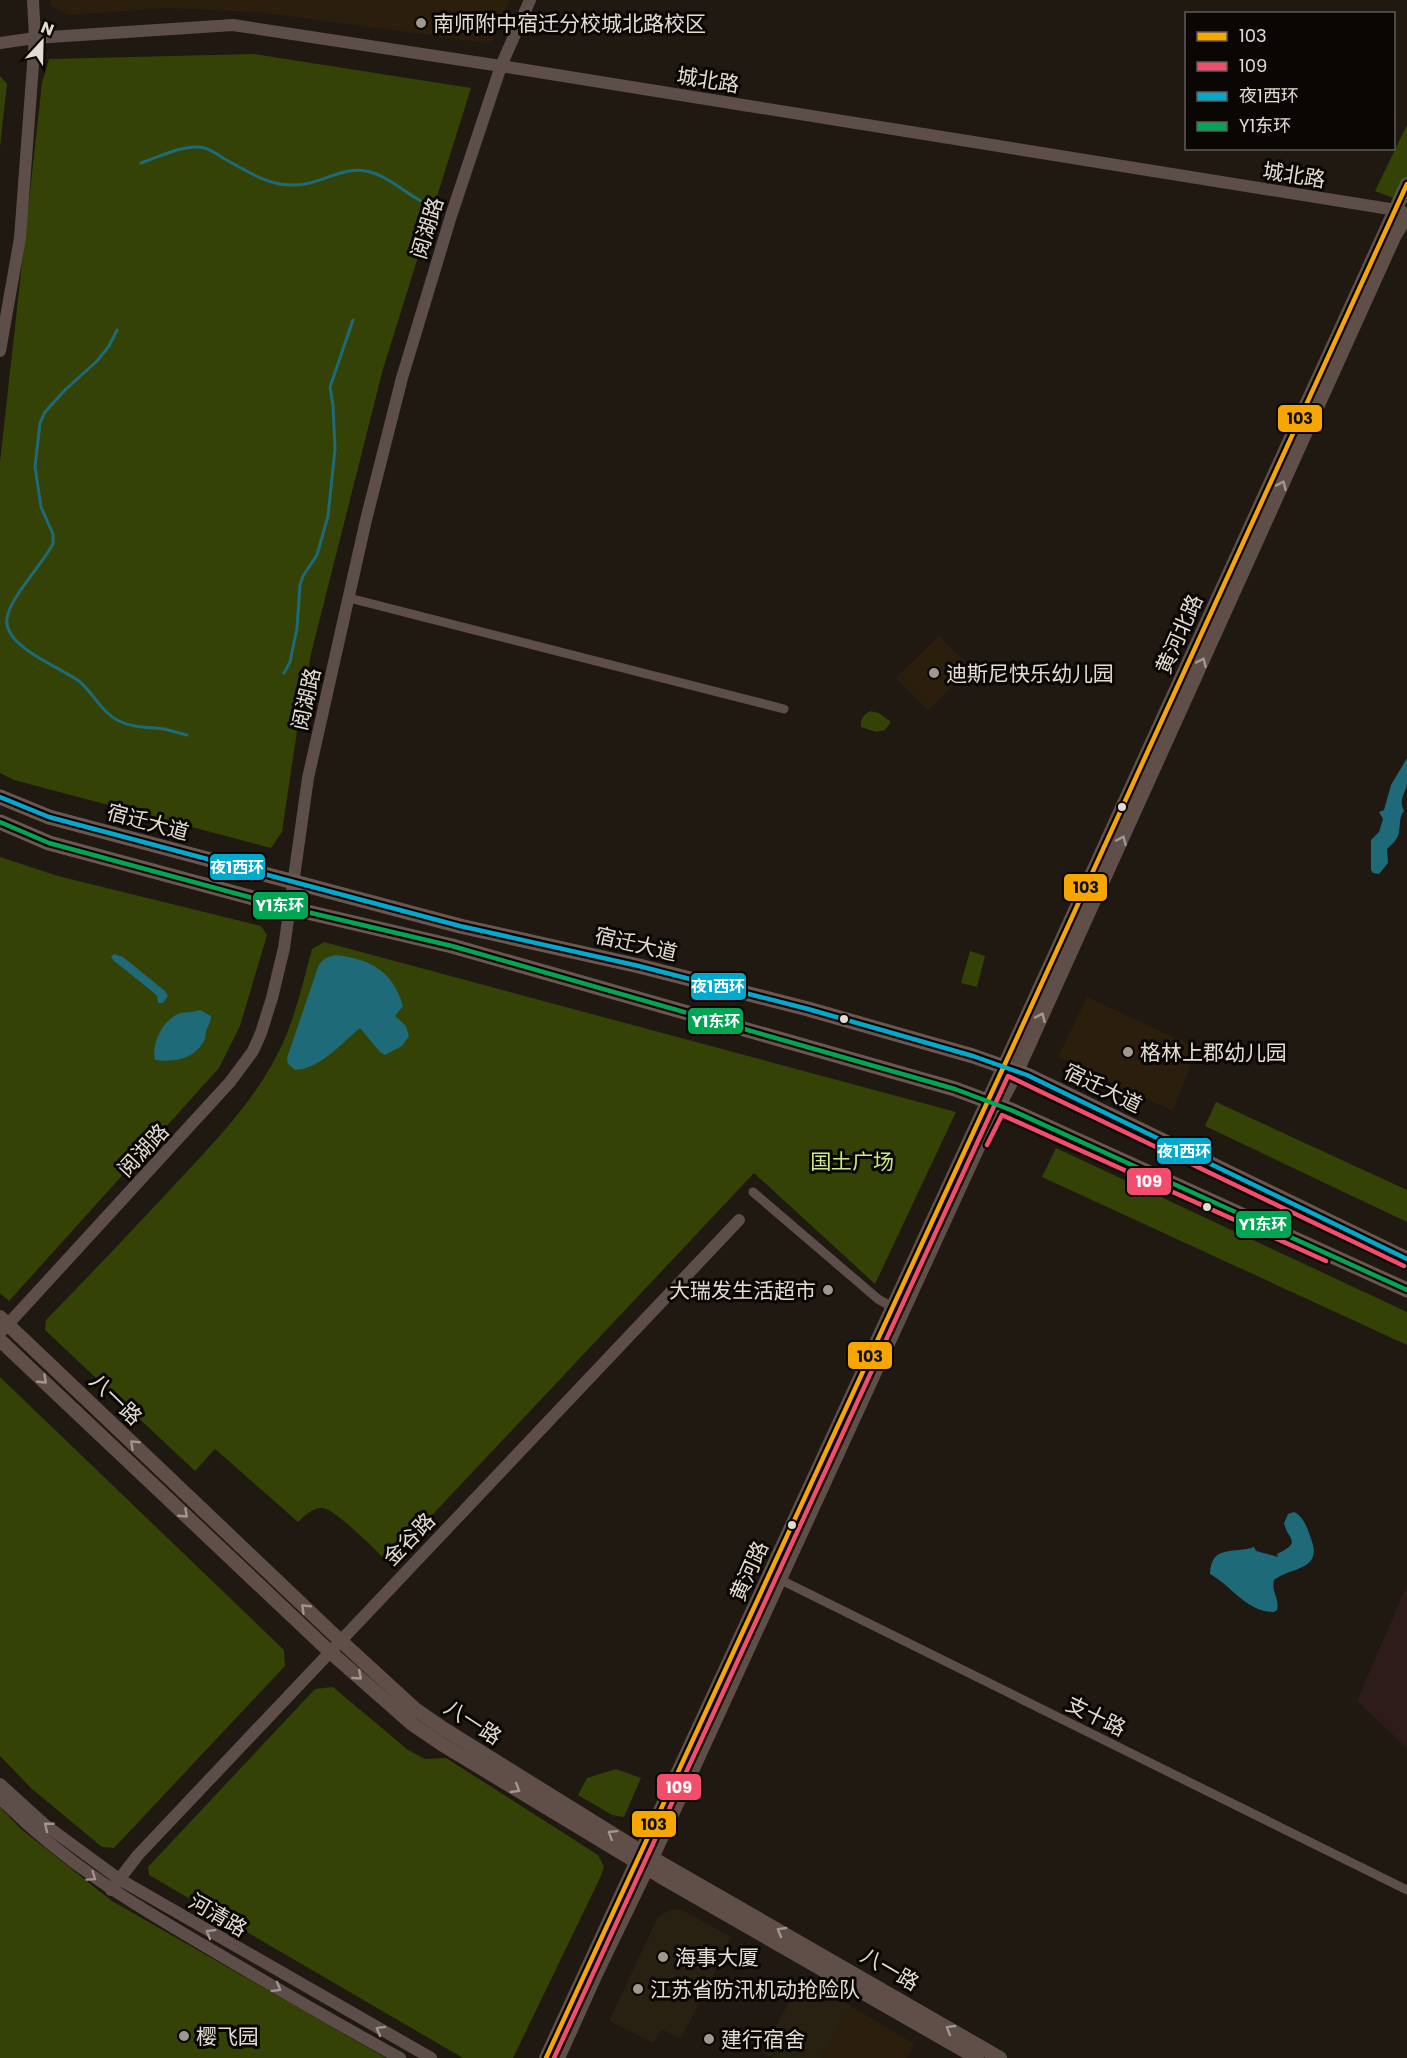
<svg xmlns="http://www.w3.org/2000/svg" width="1407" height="2058" viewBox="0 0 1407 2058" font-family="Poppins,'Noto Sans SC',sans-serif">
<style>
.commercial{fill:#282112}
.built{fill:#2b1e0d}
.medical{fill:#2e1c1a}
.green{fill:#344205}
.water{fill:#1e6a78}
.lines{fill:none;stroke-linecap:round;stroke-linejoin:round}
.stream{stroke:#1e6a78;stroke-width:3}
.minor{stroke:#5e4e49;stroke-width:9}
.tertiary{stroke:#5e4e49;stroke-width:12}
.secondary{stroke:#604f49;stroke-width:14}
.primary{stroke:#6b5750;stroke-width:15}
.bus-1-casing{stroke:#090603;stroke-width:9}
.bus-2-casing{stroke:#090603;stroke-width:9}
.bus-3-casing{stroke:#090603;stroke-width:9}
.bus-4-casing{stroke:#090603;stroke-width:9}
.bus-1{stroke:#f7a600;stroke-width:4.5}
.bus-2{stroke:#f44d6c;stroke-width:4.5}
.bus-3{stroke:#00a9ce;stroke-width:4.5}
.bus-4{stroke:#00a651;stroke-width:4.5}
.oneway{stroke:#a2968e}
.oneway2{stroke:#a0958e}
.poi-dot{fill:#9e988f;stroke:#090603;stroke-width:2}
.bus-dot{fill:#e3dcd3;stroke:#090603;stroke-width:2}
.labels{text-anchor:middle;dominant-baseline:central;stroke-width:6;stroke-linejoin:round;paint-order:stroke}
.poi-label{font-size:21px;fill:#e3dcd3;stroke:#090603;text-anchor:start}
.street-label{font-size:21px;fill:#e3dcd3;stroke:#090603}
.park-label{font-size:21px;fill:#caea87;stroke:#090603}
.line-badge{stroke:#090603;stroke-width:2}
.badge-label{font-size:16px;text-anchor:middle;font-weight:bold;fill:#fff}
.pale-badge-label{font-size:16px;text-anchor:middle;font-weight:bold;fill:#111}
</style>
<rect width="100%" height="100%" fill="#1f1912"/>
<!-- commercial -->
<g class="commercial">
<path d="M671,1909L682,1910L695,1917L731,1937L696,2010L680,2039L661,2029L654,2043L609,2021L658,1917Z"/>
<path d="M802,1977L851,2006L822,2058H773L762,2053Z"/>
</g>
<!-- built -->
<g class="built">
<path d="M50,0H510L492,40L487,43L258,12L167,8L68,15L50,5Z"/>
<path d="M939,636L971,668L928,710L896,678Z"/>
<path d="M1087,997L1197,1048L1173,1111L1058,1057Z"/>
<path d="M851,2006L914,2044L907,2058H822Z"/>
</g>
<!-- medical -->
<path class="medical" d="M1407,1585V1748L1357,1701Z"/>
<!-- green -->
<g class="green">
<path d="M254,54L471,88L383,369L311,654L297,731L282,832L271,848L14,780L0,773V462L42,83L49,59Z"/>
<path d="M0,76L7,84L0,147Z"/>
<path d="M1407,125V203L1375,191Z"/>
<path d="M870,711L879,713L891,722L885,730L876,732L861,727C860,720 863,715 870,711Z"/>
<path d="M0,857L58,876L261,926L267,935L240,1026L219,1068L9,1301L0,1293Z"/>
<path d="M324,942L956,1112L875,1284L754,1173L388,1562C376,1551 336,1509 322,1508C312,1508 304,1516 298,1522L215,1449L195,1471L45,1330L46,1320C92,1273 136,1226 181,1178C216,1140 252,1103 276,1057C294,1024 302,986 312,949Z"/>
<path d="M970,951L985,956L977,987L961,983Z"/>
<path d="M1216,1102L1407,1190V1222L1205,1126Z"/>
<path d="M1056,1148L1407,1312V1345L1042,1177Z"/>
<path d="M0,1377L284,1650L285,1666L114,1848L102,1847L32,1789L0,1756Z"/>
<path d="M333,1687L408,1750L425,1759L446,1758L598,1855L604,1867L600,1878L513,2058H463L149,1875L148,1867L315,1689Z"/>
<path d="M616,1769L641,1778L624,1817L612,1815L578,1795L587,1778Z"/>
<path d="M0,1807L21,1829L112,1901L386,2058H0Z"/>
</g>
<!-- water -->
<g class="water">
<path d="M1407,758C1407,766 1407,775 1407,783C1406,794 1398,798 1404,811C1398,818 1401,828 1398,836C1396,841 1391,845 1387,849L1388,863L1379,874L1373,873L1371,870V840L1379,832L1383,819L1379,812L1384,810L1391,785Z"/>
<path d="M114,954L123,957L165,991L168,996L163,1003H158L157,996L154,993L113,960L111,957Z"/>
<path d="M336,955C370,959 393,971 403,1006L395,1016L406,1026L409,1036L402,1046L385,1055L380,1052L360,1028C342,1043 320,1069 295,1070L288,1064L287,1058L318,967C322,959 327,957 336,955Z"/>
<path d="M200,1010L211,1016C211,1021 209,1024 207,1029C205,1034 206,1038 203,1043C192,1060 173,1062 155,1060C151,1044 163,1018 181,1013C187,1012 193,1012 200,1010Z"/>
<path d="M1294,1512C1303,1516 1307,1527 1310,1536C1325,1571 1292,1566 1274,1580C1271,1592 1280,1599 1277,1610L1274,1612C1246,1612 1231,1585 1210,1574C1211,1544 1234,1554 1254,1547L1256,1551L1278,1557L1277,1554C1303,1541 1288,1541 1284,1523L1288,1514Z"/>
</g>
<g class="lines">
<!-- stream -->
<g class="stream">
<path d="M141,163C159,157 180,146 199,147C207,147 216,153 223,158C245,170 265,184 290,185C318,187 343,164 370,172C392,178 412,199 434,208"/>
<path d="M117,330L109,346L97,361L65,390L45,412L40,423L35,467L41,507L53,534V544C41,566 11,596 7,618C2,647 63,668 80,682C94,694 102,713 119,721C133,728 149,727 164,729C172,731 179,733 187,735"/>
<path d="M284,673L290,662L297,628L300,585L303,576L317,555L328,516L335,449L333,405L330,387L353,320"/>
</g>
<!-- minor -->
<g class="minor">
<path d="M349,598L784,709"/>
<path d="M753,1192L878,1299L892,1307"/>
<path d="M775,1577L1407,1890"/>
</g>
<!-- tertiary -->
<g class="tertiary">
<path d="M0,43L35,38L233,25L501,66L1396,210L1403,212"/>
<path d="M0,351L20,238L35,38L33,0"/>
<path d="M0,1333L230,1082L253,1051L261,1033L272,998L284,948L308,778L366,520L402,378L451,216L501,66L530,0"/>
<path d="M0,1784L44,1824L119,1879L431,2058"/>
<path d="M0,1798C68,1867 140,1908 222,1956C281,1991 340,2025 400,2058"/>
<path d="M111,1890L138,1855L739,1220"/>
</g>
<!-- secondary -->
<g class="secondary">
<path d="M0,1317L330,1631L415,1709L444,1729L642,1852L1000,2058"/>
<path d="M0,1340L329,1651L412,1724L443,1745L668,1881L977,2058"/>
<path d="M546,2058L1004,1066L1407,184"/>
<path d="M558,2058L595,1976L652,1858L985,1132L1017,1071L1394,237L1407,215"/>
</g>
<!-- primary -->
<g class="primary">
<path d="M0,797L49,817L460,926L639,966L808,1009L973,1056L1027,1075L1407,1259"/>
<path d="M0,822L49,843L290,908L452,946L955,1089L1011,1110L1407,1290"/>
</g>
<defs>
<path id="bus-1" d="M546,2058L1004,1066L1407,184"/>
<g id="bus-2">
<path d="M987,1145L1002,1115L1326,1261"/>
<path d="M554,2058L1008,1076L1404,1266"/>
</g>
<path id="bus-3" d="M0,797L49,817L460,926L639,966L808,1009L973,1056L1027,1075L1407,1259"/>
<path id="bus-4" d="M0,822L49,843L290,908L452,946L955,1089L1011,1110L1407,1290"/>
</defs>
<!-- bus-1 casing -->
<use href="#bus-1" class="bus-1-casing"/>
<!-- bus-2 casing -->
<use href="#bus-2" class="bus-2-casing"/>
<!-- bus-3 casing -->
<use href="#bus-3" class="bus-3-casing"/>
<!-- bus-4 casing -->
<use href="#bus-4" class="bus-4-casing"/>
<!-- bus-1 -->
<use href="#bus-1" class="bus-1"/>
<!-- bus-2 -->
<use href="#bus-2" class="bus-2"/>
<!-- bus-3 -->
<use href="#bus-3" class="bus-3"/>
<!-- bus-4 -->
<use href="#bus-4" class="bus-4"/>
</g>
<!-- one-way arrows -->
<defs><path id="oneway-chevron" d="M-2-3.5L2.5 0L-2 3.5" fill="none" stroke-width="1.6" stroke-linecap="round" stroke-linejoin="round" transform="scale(1.5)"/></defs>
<g class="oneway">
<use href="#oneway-chevron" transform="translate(1282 485) rotate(-66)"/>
<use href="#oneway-chevron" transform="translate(1202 662) rotate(-66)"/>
<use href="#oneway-chevron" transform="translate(1122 840) rotate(-66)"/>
<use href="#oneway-chevron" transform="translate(1041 1017) rotate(-66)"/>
<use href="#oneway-chevron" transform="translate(43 1380) rotate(43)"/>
<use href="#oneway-chevron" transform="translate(134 1444) rotate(-136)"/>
<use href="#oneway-chevron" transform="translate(184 1514) rotate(43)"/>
<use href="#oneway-chevron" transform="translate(305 1608) rotate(-136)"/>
<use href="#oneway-chevron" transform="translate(358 1676) rotate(41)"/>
<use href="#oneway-chevron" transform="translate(516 1789) rotate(31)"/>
<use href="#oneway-chevron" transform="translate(612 1834) rotate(-148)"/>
<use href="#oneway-chevron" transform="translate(781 1931) rotate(-150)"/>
<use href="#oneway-chevron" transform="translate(950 2029) rotate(-150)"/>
</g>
<g class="oneway2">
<use href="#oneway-chevron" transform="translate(48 1826) rotate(-141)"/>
<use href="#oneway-chevron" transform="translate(92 1877) rotate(35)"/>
<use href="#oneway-chevron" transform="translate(210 1933) rotate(-150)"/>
<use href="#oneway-chevron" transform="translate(277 1988) rotate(30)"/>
<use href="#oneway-chevron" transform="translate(380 2030) rotate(-151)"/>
</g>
<!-- markers -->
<g class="poi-dot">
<circle cx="421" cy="23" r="6"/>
<circle cx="934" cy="673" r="6"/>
<circle cx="1128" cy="1052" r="6"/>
<circle cx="828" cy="1290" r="6"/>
<circle cx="663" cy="1957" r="6"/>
<circle cx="638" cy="1989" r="6"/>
<circle cx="184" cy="2036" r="6"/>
<circle cx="709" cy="2039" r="6"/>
</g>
<g class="bus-dot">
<circle cx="1122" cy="807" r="5"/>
<circle cx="844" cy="1019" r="5"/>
<circle cx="1207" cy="1207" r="5"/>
<circle cx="792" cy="1525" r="5"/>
</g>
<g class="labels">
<!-- poi labels -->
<g class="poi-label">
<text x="433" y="23">南师附中宿迁分校城北路校区</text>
<text x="946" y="673">迪斯尼快乐幼儿园</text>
<text x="1140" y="1052">格林上郡幼儿园</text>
<text x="816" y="1290" text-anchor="end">大瑞发生活超市</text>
<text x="675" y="1957">海事大厦</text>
<text x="650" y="1989">江苏省防汛机动抢险队</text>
<text x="196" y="2036">樱飞园</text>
<text x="721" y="2039">建行宿舍</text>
</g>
<!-- street labels -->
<g class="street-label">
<text transform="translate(708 80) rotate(9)">城北路</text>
<text transform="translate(1294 175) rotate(9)">城北路</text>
<text transform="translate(427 228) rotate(-73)">阅湖路</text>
<text transform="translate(1179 634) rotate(-66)">黄河北路</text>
<text transform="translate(306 699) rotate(-77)">阅湖路</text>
<text transform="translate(148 822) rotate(15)">宿迁大道</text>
<text transform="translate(636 944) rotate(13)">宿迁大道</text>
<text transform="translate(1103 1088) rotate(26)">宿迁大道</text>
<text transform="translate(143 1150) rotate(-47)">阅湖路</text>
<text transform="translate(116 1399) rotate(44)">八一路</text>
<text transform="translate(409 1539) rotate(-46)">金谷路</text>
<text transform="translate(749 1571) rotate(-66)">黄河路</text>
<text transform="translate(1096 1716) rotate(26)">支十路</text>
<text transform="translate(473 1722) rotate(33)">八一路</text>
<text transform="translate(218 1915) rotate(30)">河清路</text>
<text transform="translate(890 1969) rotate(30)">八一路</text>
</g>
<!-- park labels -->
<g class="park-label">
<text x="852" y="1161">国土广场</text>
</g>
</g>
<g class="line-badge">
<rect x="1277" y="404" width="46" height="29" rx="6" fill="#f7a600"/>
<rect x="209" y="853" width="57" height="28" rx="6" fill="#00a9ce"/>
<rect x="1063" y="873" width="45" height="29" rx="6" fill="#f7a600"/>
<rect x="252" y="891" width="57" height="29" rx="6" fill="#00a651"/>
<rect x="690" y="972" width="57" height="29" rx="6" fill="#00a9ce"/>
<rect x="687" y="1007" width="57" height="28" rx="6" fill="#00a651"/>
<rect x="1156" y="1137" width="56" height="28" rx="6" fill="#00a9ce"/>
<rect x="1126" y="1167" width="46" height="29" rx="6" fill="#f44d6c"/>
<rect x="1235" y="1210" width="57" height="29" rx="6" fill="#00a651"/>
<rect x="847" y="1341" width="46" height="29" rx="6" fill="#f7a600"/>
<rect x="656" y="1773" width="46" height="28" rx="6" fill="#f44d6c"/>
<rect x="631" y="1810" width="46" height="28" rx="6" fill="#f7a600"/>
</g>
<g class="badge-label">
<text x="237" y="873">夜1西环</text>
<text x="280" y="911">Y1东环</text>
<text x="718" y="992">夜1西环</text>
<text x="716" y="1027">Y1东环</text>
<text x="1184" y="1157">夜1西环</text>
<text x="1149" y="1187">109</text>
<text x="1263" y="1230">Y1东环</text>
<text x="679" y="1793">109</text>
</g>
<g class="pale-badge-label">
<text x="1300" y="424">103</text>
<text x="1086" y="893">103</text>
<text x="870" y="1362">103</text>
<text x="654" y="1830">103</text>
</g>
<!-- legend -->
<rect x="1185" y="12" width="210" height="138" fill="#090603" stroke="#605c56" stroke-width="1.5"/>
<rect x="1197" y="32" width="30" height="9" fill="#f7a600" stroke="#605c56" stroke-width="1.5"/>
<text x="1239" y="42" font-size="18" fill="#e3dcd3">103</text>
<rect x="1197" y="62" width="30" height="9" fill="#f44d6c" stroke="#605c56" stroke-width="1.5"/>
<text x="1239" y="72" font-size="18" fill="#e3dcd3">109</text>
<rect x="1197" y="92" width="30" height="9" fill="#00a9ce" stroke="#605c56" stroke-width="1.5"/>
<text x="1239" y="102" font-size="18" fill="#e3dcd3">夜1西环</text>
<rect x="1197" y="122" width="30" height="9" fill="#00a651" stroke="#605c56" stroke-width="1.5"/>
<text x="1239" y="132" font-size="18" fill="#e3dcd3">Y1东环</text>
<!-- north arrow -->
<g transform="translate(42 42) rotate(22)" stroke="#090603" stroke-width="4.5" paint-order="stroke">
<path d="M0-4.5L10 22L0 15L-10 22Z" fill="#e3dcd3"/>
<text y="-9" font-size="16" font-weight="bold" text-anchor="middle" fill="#e3dcd3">N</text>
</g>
</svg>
